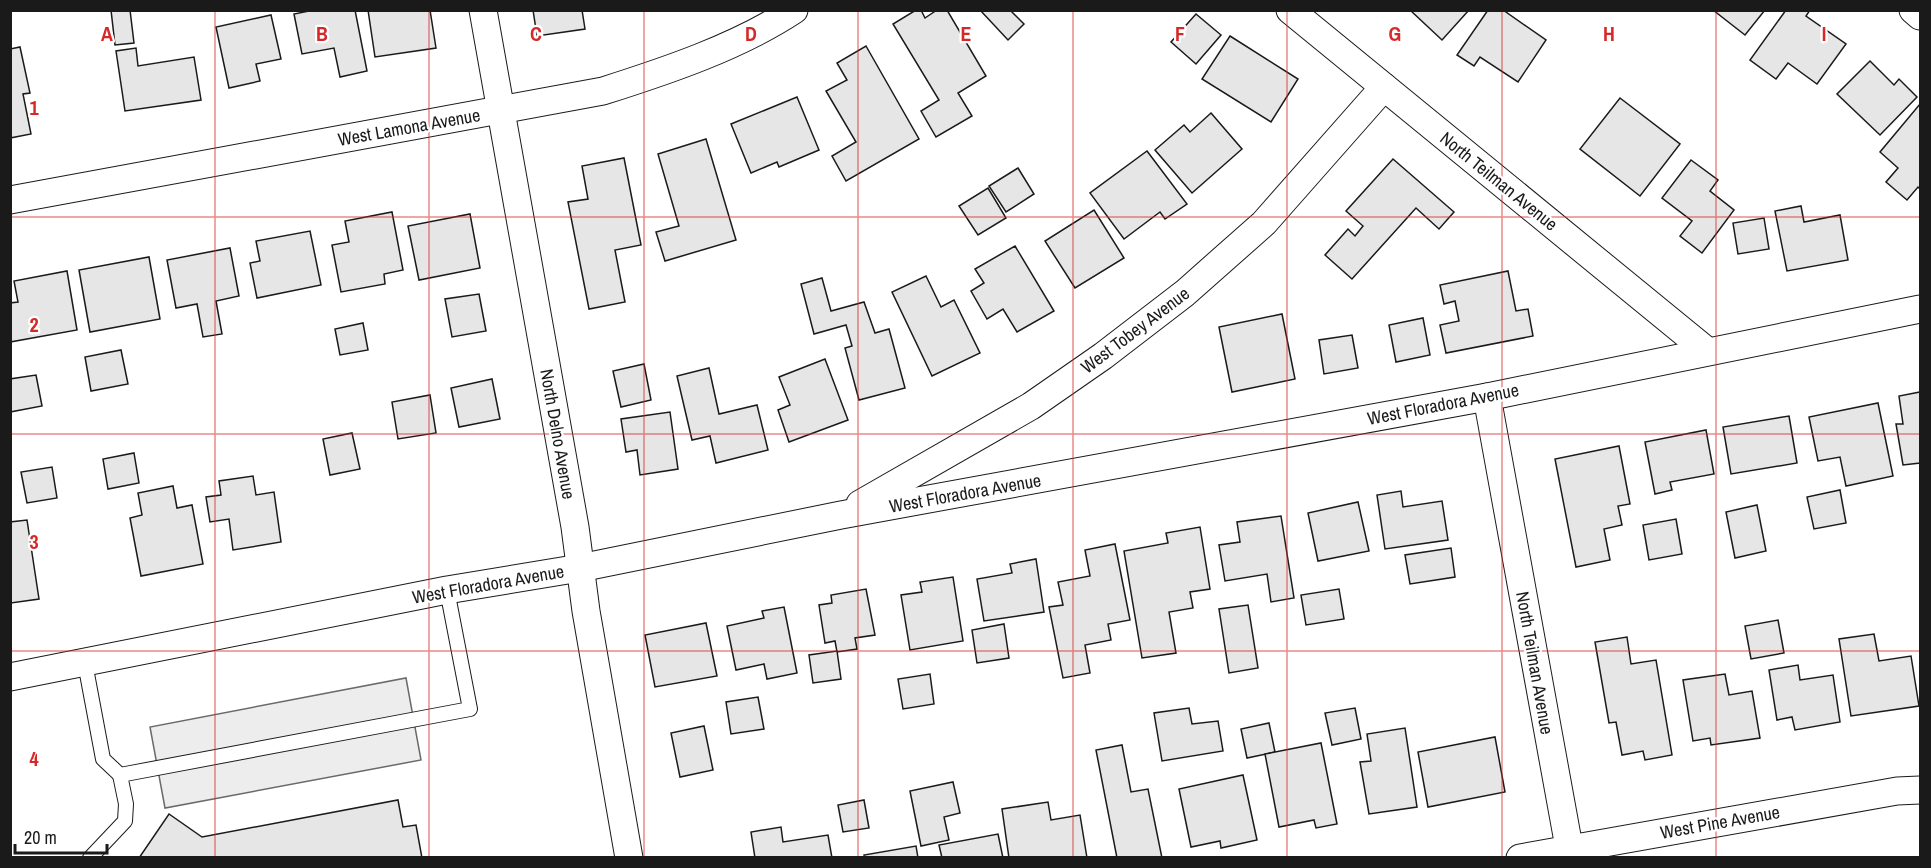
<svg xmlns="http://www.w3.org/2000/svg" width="1931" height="868" viewBox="0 0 1931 868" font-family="'Archivo Narrow',sans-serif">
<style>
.parking{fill:#ededed;stroke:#6a6a6a;stroke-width:1.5}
.building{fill:#e6e6e6;stroke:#1a1a1a;stroke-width:1.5}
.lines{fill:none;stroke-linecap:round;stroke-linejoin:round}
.service-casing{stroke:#1a1a1a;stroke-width:16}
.minor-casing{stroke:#1a1a1a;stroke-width:29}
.service{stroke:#fff;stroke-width:14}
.minor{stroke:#fff;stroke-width:27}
.grid{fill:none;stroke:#d62828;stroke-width:1.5;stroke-opacity:0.55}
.labels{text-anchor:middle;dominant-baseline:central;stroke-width:4.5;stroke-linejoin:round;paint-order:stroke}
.street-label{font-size:18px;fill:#1a1a1a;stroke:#fff}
.grid-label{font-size:20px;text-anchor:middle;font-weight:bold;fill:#d62828;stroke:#fff;stroke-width:4.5;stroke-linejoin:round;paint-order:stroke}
</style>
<rect width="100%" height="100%" fill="#fff"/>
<!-- parking -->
<path class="parking" d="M406,678L421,760L165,808L150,727Z"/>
<!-- building -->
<g class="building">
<path d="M111,10H130L134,43L115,45Z"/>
<path d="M314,10H355L367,71L340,77L334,48L302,54L294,14Z"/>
<path d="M368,10H430L436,48L375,57Z"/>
<path d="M533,10H582L585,29L537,36Z"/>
<path d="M916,10H921L925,18L937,10H947L986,76L958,93L972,116L936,137L921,111L939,100L893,24Z"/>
<path d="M980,10H1013L1012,12L1024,24L1008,40Z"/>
<path d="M1410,10H1469L1442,40Z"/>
<path d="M1488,10H1503L1546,40L1518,82L1480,57L1474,66L1457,55Z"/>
<path d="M1713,10H1765L1745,35Z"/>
<path d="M1786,10H1810L1806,16L1846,44L1817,84L1788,63L1776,79L1750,60Z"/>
<path d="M1196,14L1221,35L1196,64L1171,42Z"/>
<path d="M271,15L281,59L256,64L260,81L229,88L216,27Z"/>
<path d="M1230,36L1298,79L1271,122L1202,79Z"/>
<path d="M866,46L919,139L846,181L832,156L856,142L826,91L847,80L837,63Z"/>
<path d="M20,47L30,93L23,94L31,134L10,138V49Z"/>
<path d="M136,48L138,66L194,57L201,100L125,111L116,51Z"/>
<path d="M1870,61L1894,85L1899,79L1917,97L1880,135L1837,94Z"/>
<path d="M797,97L819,150L779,167L777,162L751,173L731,124Z"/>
<path d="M1620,98L1680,144L1640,196L1580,149Z"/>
<path d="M1920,104V189L1918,187L1907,200L1886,182L1898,168L1880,152Z"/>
<path d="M1211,113L1242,149L1192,193L1155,150L1184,125L1190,132Z"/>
<path d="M706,139L736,240L665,261L656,232L679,226L658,154Z"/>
<path d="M1147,151L1187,204L1165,219L1160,212L1124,239L1090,193Z"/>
<path d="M624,158L641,245L615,250L625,302L589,309L568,202L588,199L582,166Z"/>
<path d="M1393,159L1454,212L1439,229L1416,208L1352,279L1325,255L1348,229L1355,236L1363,226L1346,211Z"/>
<path d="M1691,160L1718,180L1710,191L1734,210L1702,253L1680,236L1692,221L1662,198Z"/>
<path d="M1018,168L1034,194L1006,212L989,186Z"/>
<path d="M988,188L1006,218L978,235L959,206Z"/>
<path d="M1801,206L1804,222L1840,215L1848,260L1787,271L1775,211Z"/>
<path d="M1094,210L1124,258L1075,288L1045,241Z"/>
<path d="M392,212L403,270L384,274L385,284L341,292L332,245L349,242L345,221Z"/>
<path d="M470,214L480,268L419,280L408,226Z"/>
<path d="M1764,218L1769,249L1738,254L1733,223Z"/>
<path d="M310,231L321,285L257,298L250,263L260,261L256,241Z"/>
<path d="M1015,246L1054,311L1017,332L1003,309L987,319L971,291L984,283L975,269Z"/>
<path d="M230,248L239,296L216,301L222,334L203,337L197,304L176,308L167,260Z"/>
<path d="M149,257L160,319L90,332L79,270Z"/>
<path d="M67,271L77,330L10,342V303L18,302L14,281Z"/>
<path d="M1508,271L1516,311L1528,309L1533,336L1446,353L1440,325L1459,321L1455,301L1444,304L1440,285Z"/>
<path d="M926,276L941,307L954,300L980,353L932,376L892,292Z"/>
<path d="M822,278L831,311L864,302L875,333L889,329L905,388L859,400L845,348L852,346L846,325L814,334L801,284Z"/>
<path d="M479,294L486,331L452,337L445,299Z"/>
<path d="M1282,314L1295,379L1232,392L1219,327Z"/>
<path d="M1423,318L1430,355L1396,362L1389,325Z"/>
<path d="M363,323L368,350L340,355L335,329Z"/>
<path d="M1352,335L1358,368L1324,374L1319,340Z"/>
<path d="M121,350L128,384L91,391L85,357Z"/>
<path d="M825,359L848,420L789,442L778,410L790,405L779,377Z"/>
<path d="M644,364L651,400L621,407L613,371Z"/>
<path d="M709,368L719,414L757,405L768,450L716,463L710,436L692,440L677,376Z"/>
<path d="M36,375L42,406L10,412V379Z"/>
<path d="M492,379L500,419L459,427L451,388Z"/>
<path d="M1920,392V463L1903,465L1896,424H1903L1899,396Z"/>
<path d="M430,395L436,433L398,439L392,402Z"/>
<path d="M1878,403L1893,476L1846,486L1840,457L1818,461L1809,417Z"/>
<path d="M670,412L678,469L640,475L637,450L626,452L621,419Z"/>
<path d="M1789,416L1797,463L1731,474L1723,427Z"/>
<path d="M1706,430L1714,474L1670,482L1672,490L1655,494L1645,442Z"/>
<path d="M352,433L360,469L330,475L323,439Z"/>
<path d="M1619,446L1630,504L1618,506L1622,525L1604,529L1610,560L1576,567L1555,459Z"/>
<path d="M134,453L139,483L108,489L103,459Z"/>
<path d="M52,467L57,498L27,503L21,472Z"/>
<path d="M253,476L256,495L274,492L281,542L233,550L229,519L210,522L206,497L221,495L219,481Z"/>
<path d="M173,486L177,508L192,505L203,564L141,576L130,518L142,515L138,493Z"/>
<path d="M1840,490L1846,523L1814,529L1807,497Z"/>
<path d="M1401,491L1403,507L1442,501L1448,540L1385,549L1377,495Z"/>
<path d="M1358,502L1369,551L1318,561L1308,513Z"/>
<path d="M1757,505L1766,551L1735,558L1726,512Z"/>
<path d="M1281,516L1294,598L1271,602L1267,574L1225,581L1219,545L1240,542L1237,522Z"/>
<path d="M1676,519L1682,554L1649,560L1643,525Z"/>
<path d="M27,520L39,599L11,603L10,522Z"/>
<path d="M1200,527L1210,589L1190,592L1193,608L1169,612L1176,653L1142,658L1124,551L1168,543L1166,533Z"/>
<path d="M1115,544L1130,620L1108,624L1111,640L1085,645L1090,673L1063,678L1049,607L1063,605L1058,582L1090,576L1085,550Z"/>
<path d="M1451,548L1455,577L1410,584L1405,555Z"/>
<path d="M1036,559L1044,612L984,621L977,579L1012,573L1010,564Z"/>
<path d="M953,577L963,641L910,650L901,595L922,592L920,582Z"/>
<path d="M866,589L875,635L855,638L857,649L837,652L835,641L825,643L819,605L832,603L831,595Z"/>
<path d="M1339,589L1344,619L1306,625L1301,595Z"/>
<path d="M1248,605L1258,668L1229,673L1219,609Z"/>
<path d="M784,607L797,673L767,679L764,664L736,670L727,626L764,618L762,611Z"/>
<path d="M1778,620L1784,653L1751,659L1745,626Z"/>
<path d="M706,623L717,676L655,687L645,635Z"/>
<path d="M1004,624L1009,658L977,663L972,630Z"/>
<path d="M1874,634L1879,661L1911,656L1919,706L1851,716L1839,639Z"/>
<path d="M1627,637L1631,664L1656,660L1672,755L1645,760L1643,751L1622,755L1616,722L1609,723L1595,642Z"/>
<path d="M837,651L841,679L813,683L809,655Z"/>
<path d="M1798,665L1800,680L1833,675L1840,722L1795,730L1792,717L1777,720L1769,670Z"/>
<path d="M930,674L934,704L903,709L898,679Z"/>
<path d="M1725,674L1729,695L1752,691L1760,738L1711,745L1710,738L1693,741L1683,680Z"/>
<path d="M758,697L764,729L731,734L726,702Z"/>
<path d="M1189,708L1192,724L1218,721L1223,751L1162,761L1154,713Z"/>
<path d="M1355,708L1361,739L1332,745L1325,713Z"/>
<path d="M1269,723L1275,752L1247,758L1241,729Z"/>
<path d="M704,726L713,770L680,777L671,733Z"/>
<path d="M1405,728L1417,807L1369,814L1360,762L1371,761L1367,734Z"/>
<path d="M1495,737L1505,792L1428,807L1418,752Z"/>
<path d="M1321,743L1337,824L1316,828L1314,820L1279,827L1265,754Z"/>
<path d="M1122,745L1131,792L1148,789L1162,858H1117L1096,750Z"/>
<path d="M1243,775L1257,840L1221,848L1220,841L1191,847L1179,789Z"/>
<path d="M953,782L960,813L944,817L949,840L921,846L910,791Z"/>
<path d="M398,800L403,827L416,825L422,858H139L169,814L202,837Z"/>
<path d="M864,800L869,828L843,832L838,805Z"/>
<path d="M1048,802L1051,820L1080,815L1087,858H1009L1002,809Z"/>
<path d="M781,827L783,842L828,835L832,858H755L751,832Z"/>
<path d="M998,834L1003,858H942L939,845Z"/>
<path d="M916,846L918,858H865L864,855Z"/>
</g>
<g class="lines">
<defs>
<g id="service">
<path d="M85,663L103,759L120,775"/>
<path d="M90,858L125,821L126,804L120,775L470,709L447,590"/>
</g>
<g id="minor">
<path d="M483,10L575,527L586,611L629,858"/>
<path d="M1290,10L1707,351"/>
<path d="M1913,10L1920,16"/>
<path d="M10,200L603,91C666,71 738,47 794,10"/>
<path d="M1487,397L1571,858"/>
<path d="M860,504L1031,406L1103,356L1185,293L1264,223L1384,87"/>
<path d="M10,677L447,590L580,568L841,515L1487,397L1920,309"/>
<path d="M1520,858L1897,791L1920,790"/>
</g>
</defs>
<!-- service casing -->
<use href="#service" class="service-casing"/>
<!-- minor casing -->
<use href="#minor" class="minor-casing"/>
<!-- service -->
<use href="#service" class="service"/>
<!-- minor -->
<use href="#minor" class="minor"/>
</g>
<!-- grid -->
<path class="grid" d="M215,10V858M429,10V858M644,10V858M858,10V858M1073,10V858M1287,10V858M1502,10V858M1716,10V858M10,217H1920M10,434H1920M10,651H1920"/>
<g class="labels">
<!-- street labels -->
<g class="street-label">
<text transform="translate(409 127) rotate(-10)">West Lamona Avenue</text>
<text transform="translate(1499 181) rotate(39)">North Teilman Avenue</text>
<text transform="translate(1135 330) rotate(-37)">West Tobey Avenue</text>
<text transform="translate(1443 404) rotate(-11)">West Floradora Avenue</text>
<text transform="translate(558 434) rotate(80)">North Delno Avenue</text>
<text transform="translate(965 493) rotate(-10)">West Floradora Avenue</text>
<text transform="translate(488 584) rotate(-10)">West Floradora Avenue</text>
<text transform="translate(1535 663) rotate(80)">North Teilman Avenue</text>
<text transform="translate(1720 822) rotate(-10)">West Pine Avenue</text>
</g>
</g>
<g class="grid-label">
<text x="107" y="41">A</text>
<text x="322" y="41">B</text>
<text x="536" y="41">C</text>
<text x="751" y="41">D</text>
<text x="966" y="41">E</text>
<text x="1180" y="41">F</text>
<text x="1395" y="41">G</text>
<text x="1609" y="41">H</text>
<text x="1824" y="41">I</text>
<text x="34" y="115">1</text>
<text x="34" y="332">2</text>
<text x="34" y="549">3</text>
<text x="34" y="766">4</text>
</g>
<!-- border -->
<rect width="1931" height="868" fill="none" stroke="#1a1a1a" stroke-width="24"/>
<!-- scale -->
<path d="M15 844v9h92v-9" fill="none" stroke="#1a1a1a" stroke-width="3"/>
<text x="24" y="844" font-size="18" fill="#1a1a1a" stroke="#ffffff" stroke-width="4.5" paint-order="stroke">20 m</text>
</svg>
